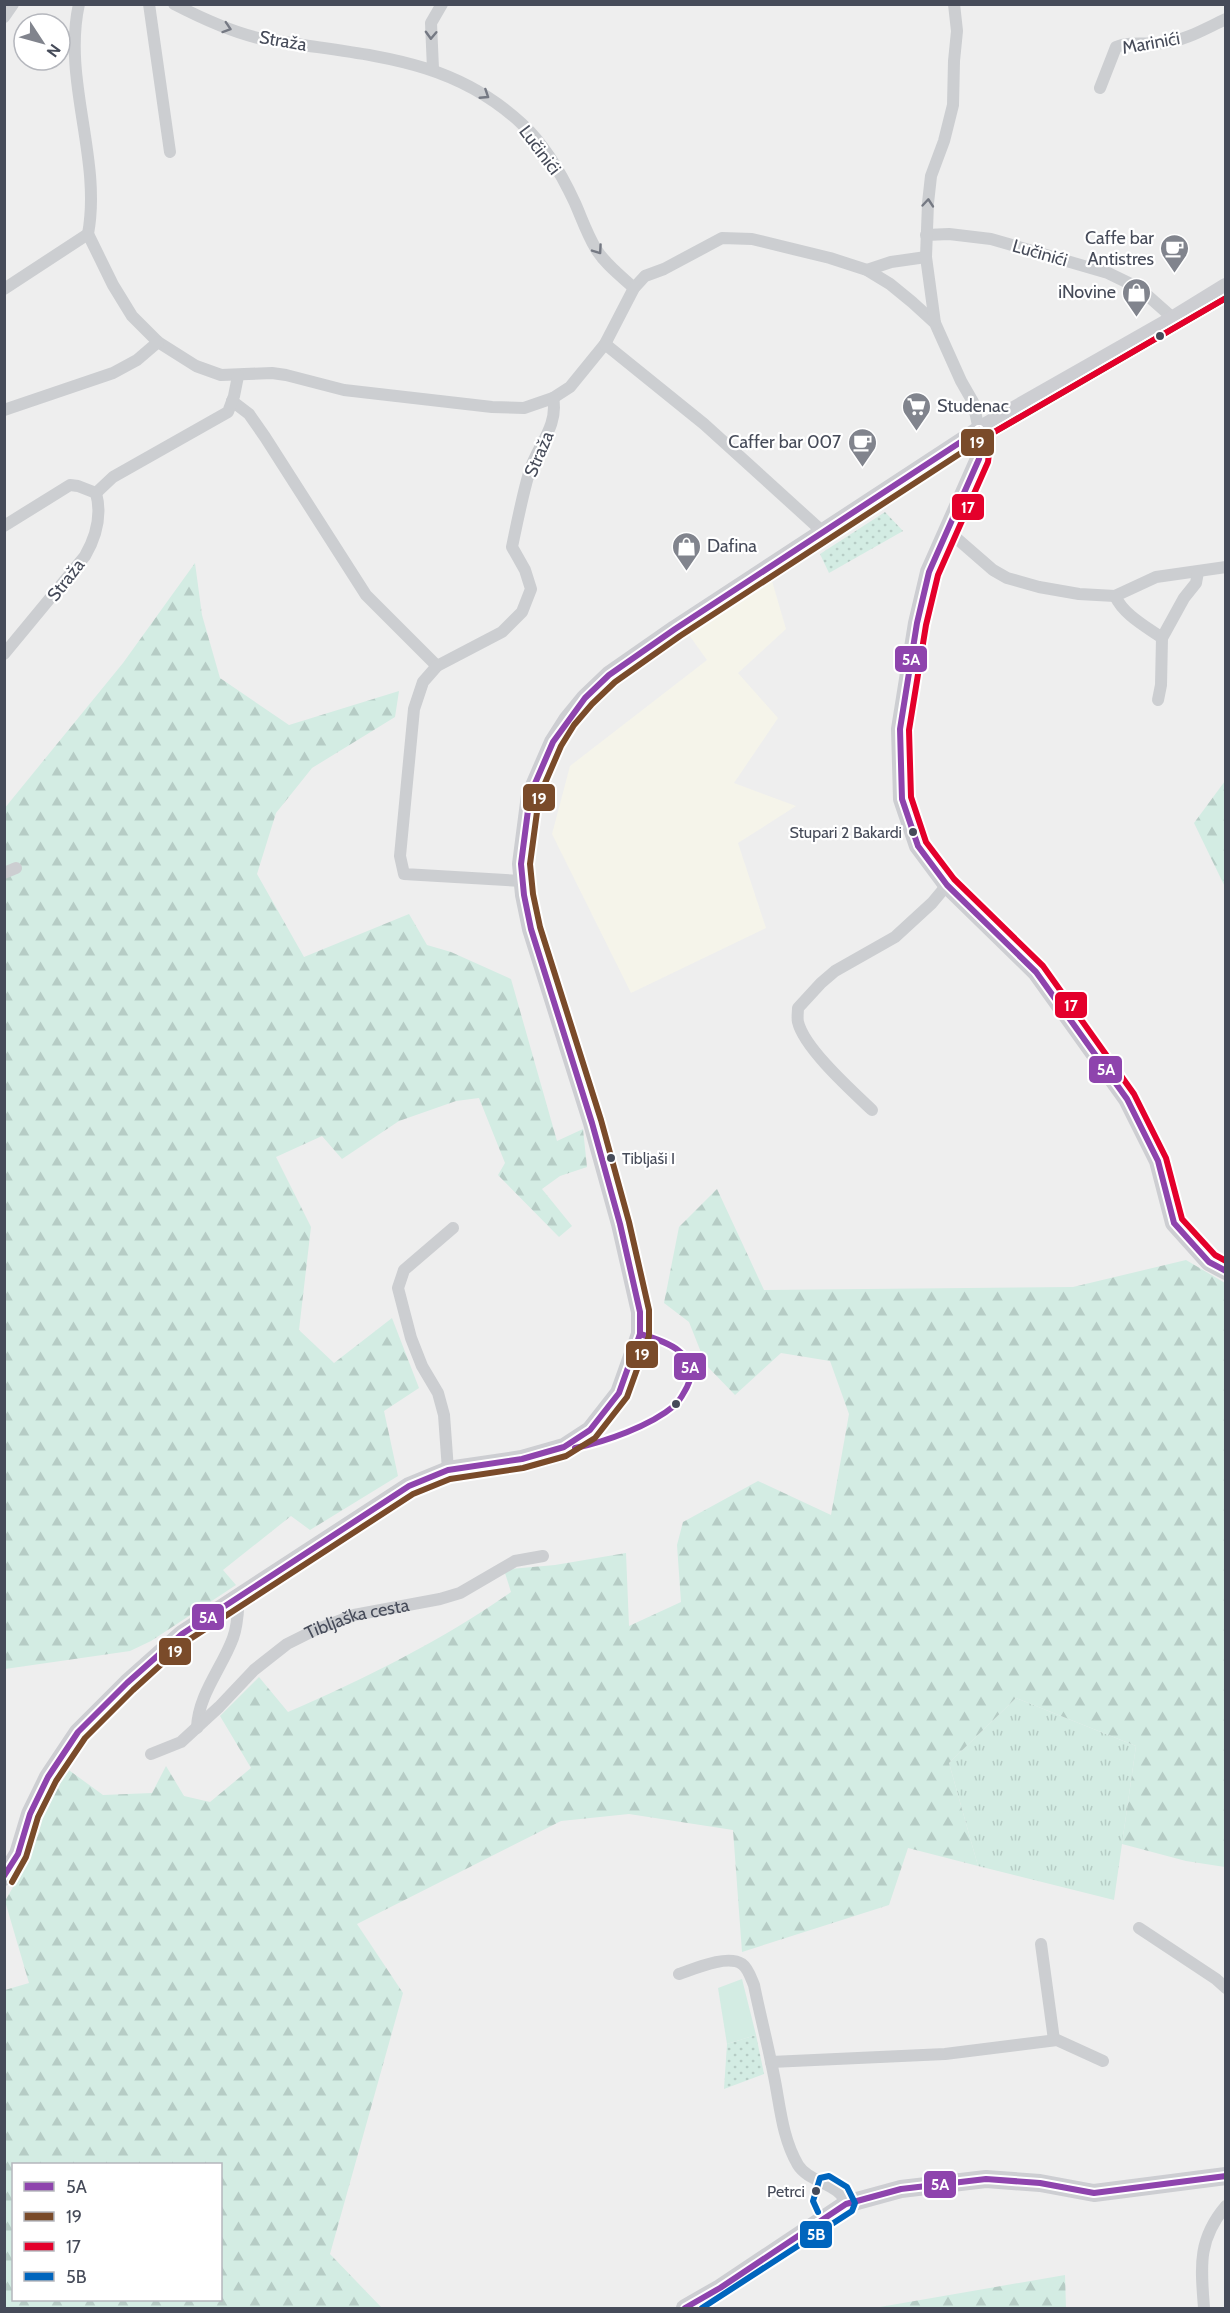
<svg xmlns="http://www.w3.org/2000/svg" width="1230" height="2313" viewBox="0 0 1230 2313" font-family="Cabin,sans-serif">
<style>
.commercial{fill:#f5f4ea}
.grass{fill:url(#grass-tufts)}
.forest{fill:url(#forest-firs);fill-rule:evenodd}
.park{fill:url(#park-dots)}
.pitch{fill:#d3ece3}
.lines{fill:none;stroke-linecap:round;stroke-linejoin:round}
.street{stroke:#ccced1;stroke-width:12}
.secondary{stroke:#cdced2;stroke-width:18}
.bus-1-casing{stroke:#fff;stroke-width:10}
.bus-2-casing{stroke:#fff;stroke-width:10}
.bus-3-casing{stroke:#fff;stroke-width:10}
.bus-4-casing{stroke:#fff;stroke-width:10}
.bus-1{stroke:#8e44ad;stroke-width:6}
.bus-2{stroke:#7a4b2a;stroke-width:6}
.bus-3{stroke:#e4002b;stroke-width:6}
.bus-4{stroke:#0065bd;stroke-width:6}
.oneway{stroke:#757983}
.bus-dot{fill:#464b59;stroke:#fff;stroke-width:2}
.labels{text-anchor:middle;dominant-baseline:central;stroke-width:4.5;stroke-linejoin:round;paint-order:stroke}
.bus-label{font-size:16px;fill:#464b59;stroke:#fff;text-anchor:end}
.street-label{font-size:18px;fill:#464b59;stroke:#fff}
.poi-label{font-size:18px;fill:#464b59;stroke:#fff;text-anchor:end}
.line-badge{stroke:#fff;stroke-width:2}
.badge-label{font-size:16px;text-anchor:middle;font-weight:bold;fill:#fff}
</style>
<defs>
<pattern id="grass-tufts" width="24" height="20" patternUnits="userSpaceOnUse" patternTransform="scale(1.5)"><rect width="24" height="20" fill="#d3ece3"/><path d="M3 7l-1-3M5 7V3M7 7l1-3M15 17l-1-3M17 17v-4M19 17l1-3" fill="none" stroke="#b6ccc5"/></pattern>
<pattern id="forest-firs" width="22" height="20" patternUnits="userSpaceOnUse" patternTransform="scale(1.5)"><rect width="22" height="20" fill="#d3ece3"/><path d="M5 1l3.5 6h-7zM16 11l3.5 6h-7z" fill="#b6ccc5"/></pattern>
<pattern id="park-dots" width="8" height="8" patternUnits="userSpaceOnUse" patternTransform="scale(1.5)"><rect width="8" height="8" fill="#d3ece3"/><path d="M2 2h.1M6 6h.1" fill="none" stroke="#b6ccc5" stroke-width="1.8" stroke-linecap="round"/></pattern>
</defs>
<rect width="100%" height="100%" fill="#eee"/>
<!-- commercial -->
<path class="commercial" d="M772,581L786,629L738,673L778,718L734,783L796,806L738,843L766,928L631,993L552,834L570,766L707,660L689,635Z"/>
<!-- grass -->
<path class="grass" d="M1016,1698L1136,1746L1114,1900L978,1866L949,1763Z"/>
<!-- forest -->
<g class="forest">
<path d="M195,563L202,615L220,678L289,725L399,691L395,717L312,768L276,813L257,874L304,957L409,914L427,945L451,952L511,979L557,1141L583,1129L587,1167L560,1176L542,1189L572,1226L559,1237L498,1175L505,1163L479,1098L456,1101L399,1121L342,1159L322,1136L276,1157L311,1227L299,1330L334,1363L392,1318L419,1388L384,1411L398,1476L310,1530L291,1516L223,1570L236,1585L151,1641L130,1651L5,1669L4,809L123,663Z"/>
<path d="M1225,781V887L1194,823Z"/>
<path d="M717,1189L764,1290L1073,1287L1186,1260L1225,1283V1867L1186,1861L1122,1844L1136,1746L1016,1698L949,1763L978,1866L908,1848L889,1905L742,1952L733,1830L629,1814L561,1821L357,1924L403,1993L330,2254L382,2308H5V1990L29,1983L5,1901L23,1870L43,1807L66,1768L103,1795L152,1793L166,1766L184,1796L210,1802L251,1768L220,1716L259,1677L288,1712C366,1678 441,1641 511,1592L505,1573L510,1569L555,1565L626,1553L629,1626L681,1602L677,1545L683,1522L758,1481L831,1515L849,1414L830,1361L781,1353L735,1395L706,1365L689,1322L664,1303L679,1227ZM14,2164H220V2300H14Z"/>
<path d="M1065,2275L1066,2308H872H874Z"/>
</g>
<!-- park -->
<g class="park">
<path d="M885,512L903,531L829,573L820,554Z"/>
<path d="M756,2035L764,2074L724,2089L727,2044Z"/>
</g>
<!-- pitch -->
<path class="pitch" d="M742,1979L756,2035L727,2044L718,1988Z"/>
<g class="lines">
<!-- street -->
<g class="street">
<path d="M79,4C62,80 102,158 88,234"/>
<path d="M149,4L170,152"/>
<path d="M174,4C201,18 229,31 258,38C273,41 289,42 303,45C386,57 458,64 522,124C545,145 562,175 575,203C582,219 587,234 596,249C605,264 621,276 634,288"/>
<path d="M4,17L13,4"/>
<path d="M433,69L431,23L442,4"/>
<path d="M1100,88L1116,47C1130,41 1147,45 1163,43C1185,41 1206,28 1226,19"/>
<path d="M88,234L113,285L132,316L158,342L196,366L221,375L272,373L286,375L344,390L492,407L524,408L553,398L570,387L605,344L634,288L645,276L664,269L722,238L752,239L830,258L867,270L890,284L912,302L935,323L961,381L973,402L979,430"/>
<path d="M926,235L949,234L991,239L1108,273L1139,288L1174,319"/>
<path d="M867,270L891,262L926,257"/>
<path d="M4,289L88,234"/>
<path d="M935,323L926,257L928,203L931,176L944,141L953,105L954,61L957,31L954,4"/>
<path d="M605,344L704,424L823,532"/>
<path d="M232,401L249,414L265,437L366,595L437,666"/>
<path d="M4,410L113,373L137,360L158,342"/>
<path d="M96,493L113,477L228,412L234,396L238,376"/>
<path d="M4,526L70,485L78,486L96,493"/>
<path d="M947,530L993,570L1007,578L1039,587L1079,594L1115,596L1156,577L1226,567"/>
<path d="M1115,596C1124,615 1145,626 1162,638"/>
<path d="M4,654L85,556C96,537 102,515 96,493"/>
<path d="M1158,700L1161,685L1162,638L1184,598L1196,583L1198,572"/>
<path d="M4,873L16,868"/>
<path d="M522,881L404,874L400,856L414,709L423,682L437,666L502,632L522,612L531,589L525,570L512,547C517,523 522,497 529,473C536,447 559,427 553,398"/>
<path d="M872,1110C852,1091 804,1048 798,1022C797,1018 798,1012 798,1008L821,983L835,971L895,937L932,903L947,885"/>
<path d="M448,1470L444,1415L438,1393L422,1366L411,1338L398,1288L404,1270L453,1228"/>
<path d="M197,1728C198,1695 222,1668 233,1638C238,1625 238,1610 239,1596"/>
<path id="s1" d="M151,1754L181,1742L219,1707L254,1670L287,1644L315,1630L354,1615L440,1599L460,1593L515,1561L543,1556"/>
<path d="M1139,1928L1216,1979L1226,1988"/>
<path d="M1041,1944L1054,2040"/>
<path d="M679,1974C694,1969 727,1954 742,1964C748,1968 751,1978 754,1985C760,2015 768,2045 774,2076C780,2105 782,2138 798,2165C809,2183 841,2183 846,2204"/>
<path d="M771,2062L945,2054L1057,2040L1103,2061"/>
<path d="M1204,2308C1201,2268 1197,2240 1226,2206"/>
</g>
<!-- secondary -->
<g class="secondary">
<path d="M979,430L981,445L979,459L929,572L917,623L900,729L902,799L918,846L947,885L1036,972L1127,1099L1158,1161L1174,1223L1209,1262L1226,1271"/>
<path d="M4,1877L18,1854L30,1814L48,1777L78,1732L127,1683L182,1634L409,1486L448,1470L522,1459L564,1447L590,1430L619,1393L640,1334V1312L620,1224L592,1123L531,929L524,895L521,864L530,795L553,742L567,720L585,698L609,675L675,629L979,430L1174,319L1226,287"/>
<path d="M685,2308L720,2288L846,2204L901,2189L986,2179L1040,2183L1094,2193L1226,2176"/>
</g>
<defs>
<g id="bus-1">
<path d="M979,430L981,445L979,459L929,572L917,623L900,729L902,799L918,846L947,885L1036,972L1127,1099L1158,1161L1174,1223L1209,1262L1226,1271"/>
<path d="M575,1448C605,1442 650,1426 674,1406C680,1401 683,1394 687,1387C703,1354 665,1341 640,1334"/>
<path d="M4,1876L18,1854L30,1814L48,1777L78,1732L127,1683L182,1634L409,1486L448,1470L522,1459L564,1447L590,1430L619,1393L640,1334V1312L620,1224L592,1123L531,929L524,895L521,864L530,795L553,742L585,698L609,675L675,629L979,430"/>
<path d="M685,2308L720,2288L846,2204L901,2189L986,2179L1040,2183L1094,2193L1226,2176"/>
</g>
<path id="bus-2" d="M12,1882L26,1857L38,1817L56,1781L85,1738L133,1690L187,1641L413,1494L450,1479L523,1468L566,1456L595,1438L627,1397L649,1336V1310L629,1222L601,1120L540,927L533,894L530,864L539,797L561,746L574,725L592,704L615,682L680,636L984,438L1226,298"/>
<path id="bus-3" d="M1226,298L989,435L990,445L988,462L938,575L926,625L909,730L911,797L926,842L954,879L1043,966L1134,1094L1166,1158L1182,1219L1215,1255L1226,1261"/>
<path id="bus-4" d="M702,2308L852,2211L855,2203L847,2187L829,2176L820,2178L813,2201L818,2212"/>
</defs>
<!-- bus-1 casing -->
<use href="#bus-1" class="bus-1-casing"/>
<!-- bus-2 casing -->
<use href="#bus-2" class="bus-2-casing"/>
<!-- bus-3 casing -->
<use href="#bus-3" class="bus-3-casing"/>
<!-- bus-4 casing -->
<use href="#bus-4" class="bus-4-casing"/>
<!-- bus-1 -->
<use href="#bus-1" class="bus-1"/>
<!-- bus-2 -->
<use href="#bus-2" class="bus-2"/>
<!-- bus-3 -->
<use href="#bus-3" class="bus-3"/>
<!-- bus-4 -->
<use href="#bus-4" class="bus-4"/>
</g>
<!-- one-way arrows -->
<defs><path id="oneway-chevron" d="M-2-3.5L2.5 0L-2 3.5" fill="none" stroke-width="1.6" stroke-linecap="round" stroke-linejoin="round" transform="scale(1.5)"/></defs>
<g class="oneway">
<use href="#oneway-chevron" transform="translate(227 28) rotate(18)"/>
<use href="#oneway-chevron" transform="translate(431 35) rotate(92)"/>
<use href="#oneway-chevron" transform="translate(485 95) rotate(33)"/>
<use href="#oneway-chevron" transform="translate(928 203) rotate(-85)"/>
<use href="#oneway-chevron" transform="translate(598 250) rotate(55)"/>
</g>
<!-- icons -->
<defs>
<symbol id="cafe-pin" viewBox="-11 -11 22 30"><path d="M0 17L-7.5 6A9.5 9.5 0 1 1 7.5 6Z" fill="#81848d" stroke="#fff"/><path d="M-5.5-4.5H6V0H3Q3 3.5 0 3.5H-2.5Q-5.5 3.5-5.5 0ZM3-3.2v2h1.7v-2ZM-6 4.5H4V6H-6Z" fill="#fff"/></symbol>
<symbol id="shop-pin" viewBox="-11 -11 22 30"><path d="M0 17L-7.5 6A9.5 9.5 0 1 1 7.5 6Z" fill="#81848d" stroke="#fff"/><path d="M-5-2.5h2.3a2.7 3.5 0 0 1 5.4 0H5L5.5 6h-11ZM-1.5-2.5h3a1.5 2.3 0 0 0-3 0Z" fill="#fff"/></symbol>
<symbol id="supermarket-pin" viewBox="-11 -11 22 30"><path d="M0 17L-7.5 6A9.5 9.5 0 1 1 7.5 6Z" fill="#81848d" stroke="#fff"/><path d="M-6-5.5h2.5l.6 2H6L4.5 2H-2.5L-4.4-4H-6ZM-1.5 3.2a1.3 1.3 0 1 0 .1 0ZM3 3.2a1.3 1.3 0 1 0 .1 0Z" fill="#fff"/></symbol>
</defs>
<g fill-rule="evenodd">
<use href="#cafe-pin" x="1158" y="232" width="33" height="45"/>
<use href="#shop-pin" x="1120" y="276" width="33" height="45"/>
<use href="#supermarket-pin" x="900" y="390" width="33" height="45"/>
<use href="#cafe-pin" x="846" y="426" width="33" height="45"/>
<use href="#shop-pin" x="670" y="530" width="33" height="45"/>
</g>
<!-- markers -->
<g class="bus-dot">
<circle cx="1160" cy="336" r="5"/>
<circle cx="913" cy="832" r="5"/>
<circle cx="611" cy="1158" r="5"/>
<circle cx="676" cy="1404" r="5"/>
<circle cx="816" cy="2191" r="5"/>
</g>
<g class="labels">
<!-- bus labels -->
<g class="bus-label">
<text x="902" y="832">Stupari 2 Bakardi</text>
<text x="622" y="1158" text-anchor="start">Tibljaši I</text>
<text x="805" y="2191">Petrci</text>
</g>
<!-- street labels -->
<g class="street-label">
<text transform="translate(283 41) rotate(10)">Straža</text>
<text transform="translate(1151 43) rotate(-10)">Marinići</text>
<text transform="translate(540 150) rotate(53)">Lučinići</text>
<text transform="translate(1040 253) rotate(16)">Lučinići</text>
<text transform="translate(539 454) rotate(-67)">Straža</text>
<text transform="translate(66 580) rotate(-52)">Straža</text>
<text stroke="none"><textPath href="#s1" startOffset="252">Tibljaška cesta</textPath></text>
</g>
<!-- poi labels -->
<g class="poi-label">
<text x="1154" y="238">Caffe bar<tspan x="1154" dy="21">Antistres</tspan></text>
<text x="1116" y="292">iNovine</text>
<text x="937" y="406" text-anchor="start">Studenac</text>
<text x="841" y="442">Caffer bar 007</text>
<text x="707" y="546" text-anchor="start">Dafina</text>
</g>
</g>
<g class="line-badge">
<rect x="960" y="428" width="35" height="29" rx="6" fill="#7a4b2a"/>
<rect x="951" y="493" width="34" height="28" rx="6" fill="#e4002b"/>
<rect x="894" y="645" width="34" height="28" rx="6" fill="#8e44ad"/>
<rect x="522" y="783" width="34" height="29" rx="6" fill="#7a4b2a"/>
<rect x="1054" y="991" width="34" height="28" rx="6" fill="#e4002b"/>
<rect x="1088" y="1055" width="35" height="29" rx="6" fill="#8e44ad"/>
<rect x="625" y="1340" width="34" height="29" rx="6" fill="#7a4b2a"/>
<rect x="673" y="1352" width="34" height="29" rx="6" fill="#8e44ad"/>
<rect x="191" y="1603" width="34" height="28" rx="6" fill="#8e44ad"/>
<rect x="158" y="1637" width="34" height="29" rx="6" fill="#7a4b2a"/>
<rect x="923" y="2170" width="34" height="29" rx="6" fill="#8e44ad"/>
<rect x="799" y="2220" width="34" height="29" rx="6" fill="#0065bd"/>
</g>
<g class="badge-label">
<text x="977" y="448">19</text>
<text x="968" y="513">17</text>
<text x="911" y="665">5A</text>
<text x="539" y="804">19</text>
<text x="1071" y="1011">17</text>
<text x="1106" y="1075">5A</text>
<text x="642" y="1360">19</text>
<text x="690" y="1373">5A</text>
<text x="208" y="1623">5A</text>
<text x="175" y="1657">19</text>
<text x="940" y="2190">5A</text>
<text x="816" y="2240">5B</text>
</g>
<!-- border -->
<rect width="1230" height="2313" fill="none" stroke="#464b59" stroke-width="12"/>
<!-- legend -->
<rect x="12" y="2163" width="210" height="138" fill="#ffffff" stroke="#b5b7bd" stroke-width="1.5"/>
<rect x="24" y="2182" width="30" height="9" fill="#8e44ad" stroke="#b5b7bd" stroke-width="1.5"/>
<text x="66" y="2193" font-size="18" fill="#464b59">5A</text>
<rect x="24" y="2212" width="30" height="9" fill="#7a4b2a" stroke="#b5b7bd" stroke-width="1.5"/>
<text x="66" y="2223" font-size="18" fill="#464b59">19</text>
<rect x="24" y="2242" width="30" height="9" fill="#e4002b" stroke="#b5b7bd" stroke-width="1.5"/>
<text x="66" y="2253" font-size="18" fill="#464b59">17</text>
<rect x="24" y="2272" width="30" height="9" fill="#0065bd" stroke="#b5b7bd" stroke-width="1.5"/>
<text x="66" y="2283" font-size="18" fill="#464b59">5B</text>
<!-- north arrow -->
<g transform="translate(42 42) rotate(126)"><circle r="28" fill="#ffffff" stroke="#b5b7bd" stroke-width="1.5"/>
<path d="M0-4.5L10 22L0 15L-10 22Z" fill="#81848d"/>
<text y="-9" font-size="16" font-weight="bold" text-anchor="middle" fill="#464b59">N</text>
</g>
</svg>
